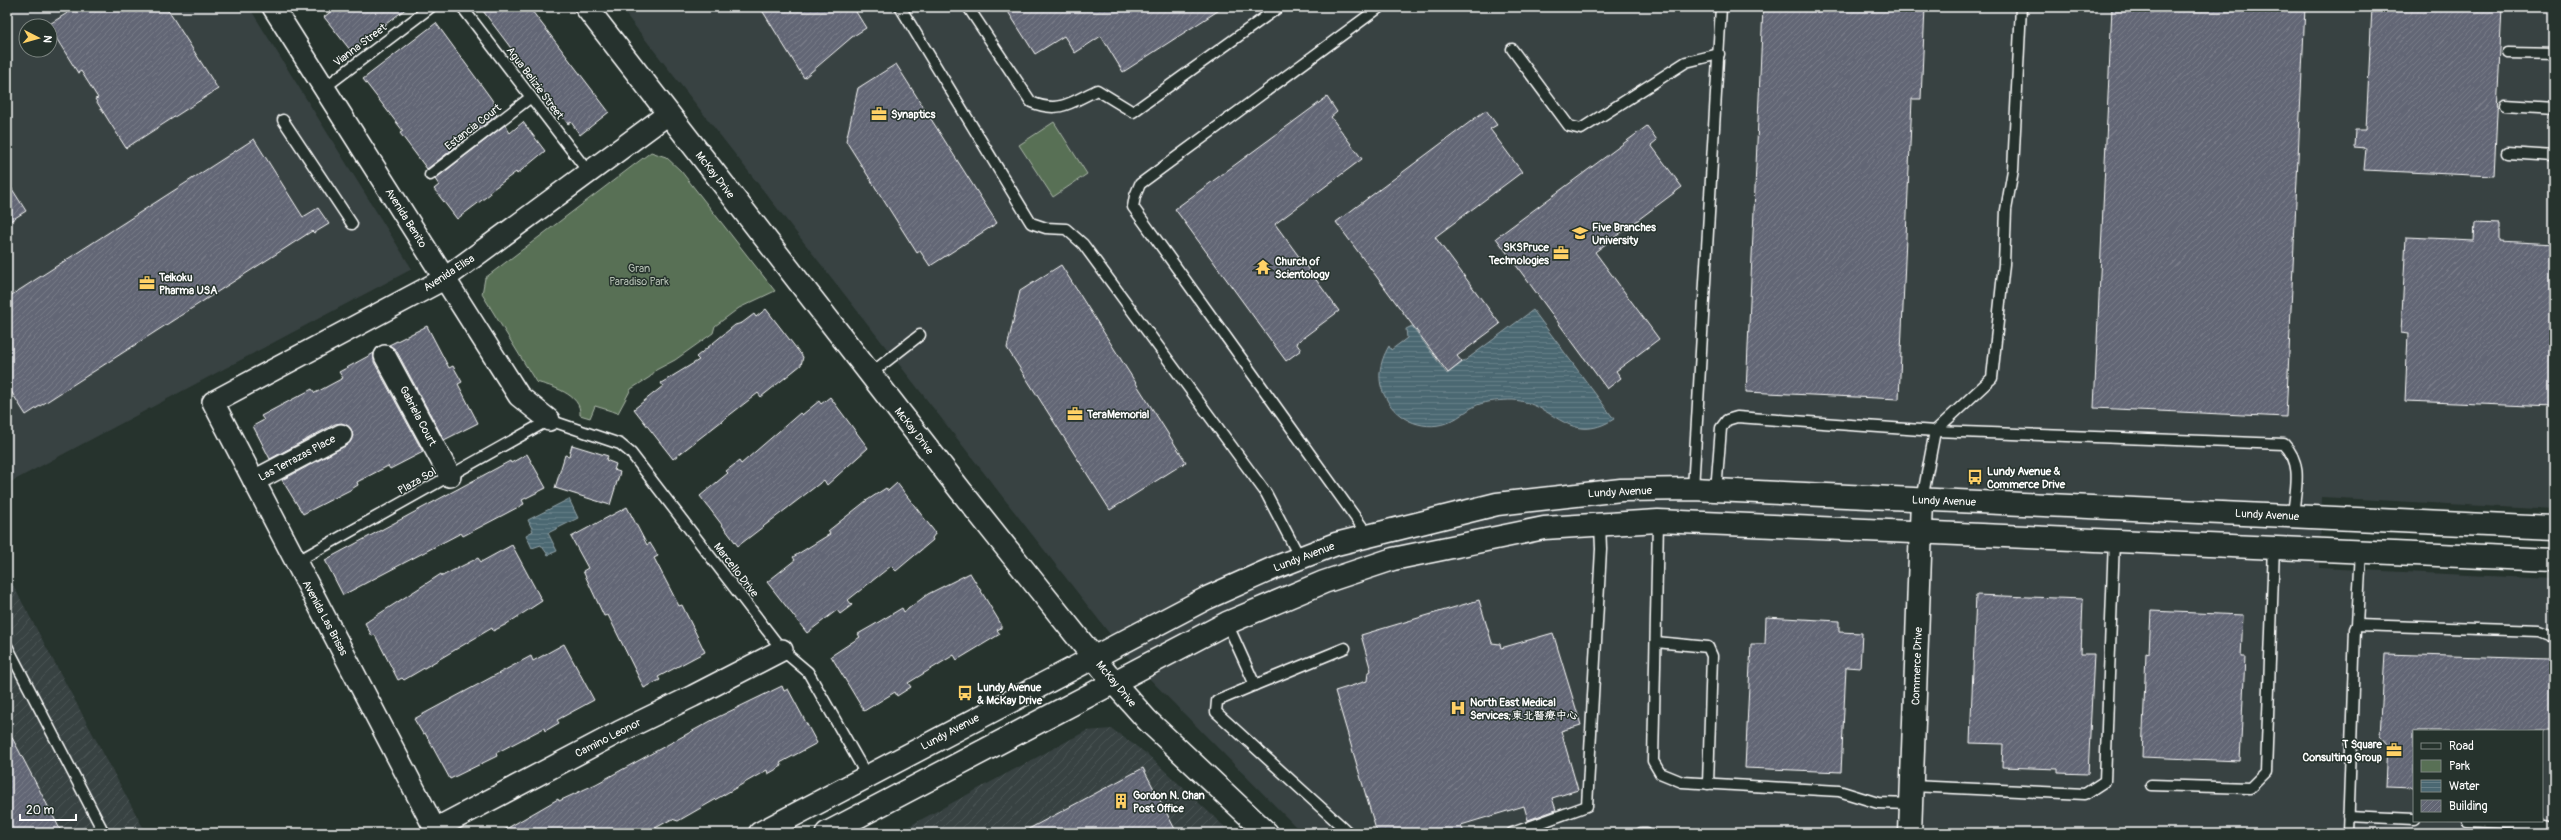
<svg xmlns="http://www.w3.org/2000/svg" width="2561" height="840" viewBox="0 0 2561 840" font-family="Pangolin,'LXGW WenKai TC',sans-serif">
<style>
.built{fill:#384242;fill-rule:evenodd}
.industrial{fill:url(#industrial-furrows)}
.green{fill:#587055;stroke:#acb8aa}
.water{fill:url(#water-rules);stroke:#93a4aa}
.building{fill:url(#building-hatch);stroke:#fff}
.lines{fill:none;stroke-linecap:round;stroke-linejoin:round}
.service-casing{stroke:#fff;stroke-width:13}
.minor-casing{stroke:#fff;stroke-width:24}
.tertiary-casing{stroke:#fff;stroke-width:25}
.primary-casing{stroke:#fff;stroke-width:25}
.service{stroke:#26332d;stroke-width:10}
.minor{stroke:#26332d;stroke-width:21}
.tertiary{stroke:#26332d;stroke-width:22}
.primary{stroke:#26332d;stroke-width:22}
.labels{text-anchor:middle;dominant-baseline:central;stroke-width:3;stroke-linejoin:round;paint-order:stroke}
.street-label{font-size:11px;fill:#fff;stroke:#26332d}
.poi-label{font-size:11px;font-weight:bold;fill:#fff;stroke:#26332d;text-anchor:start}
.park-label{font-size:11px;fill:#b4bfb2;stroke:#26332d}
</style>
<defs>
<pattern id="industrial-furrows" width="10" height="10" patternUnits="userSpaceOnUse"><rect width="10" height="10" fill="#384242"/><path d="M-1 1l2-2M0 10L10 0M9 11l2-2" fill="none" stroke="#4c5555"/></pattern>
<pattern id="water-rules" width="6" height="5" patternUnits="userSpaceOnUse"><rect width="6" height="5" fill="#4b6872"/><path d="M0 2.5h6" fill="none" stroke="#667f87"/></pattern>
<pattern id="building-hatch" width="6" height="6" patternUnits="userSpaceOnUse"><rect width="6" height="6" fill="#626674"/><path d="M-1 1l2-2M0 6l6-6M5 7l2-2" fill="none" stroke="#7a7d89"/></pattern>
</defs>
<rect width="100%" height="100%" fill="#26332d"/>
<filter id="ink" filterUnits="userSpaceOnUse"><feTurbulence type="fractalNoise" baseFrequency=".025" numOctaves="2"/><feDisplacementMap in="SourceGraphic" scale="8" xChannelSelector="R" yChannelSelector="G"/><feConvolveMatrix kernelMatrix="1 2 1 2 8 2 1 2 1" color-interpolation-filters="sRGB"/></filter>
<g filter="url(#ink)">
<!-- built -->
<g class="built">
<path d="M7,7H249L412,269L7,484ZM26,26H50V50H26Z"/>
<path d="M620,7H2554V510L2322,497L2319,568L2554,579V833H1302L1127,656ZM2414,731H2542V821H2414Z"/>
</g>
<!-- industrial -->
<g class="industrial">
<path d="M7,574L146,833H7Z"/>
<path d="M1112,729L1147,754L1231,833H896L1086,731Z"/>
</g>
<!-- green -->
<g class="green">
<path d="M1054,122L1087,174L1053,197L1019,145Z"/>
<path d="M651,152L666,157L681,171L775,291L739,308L715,326L713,333L675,360L656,370L650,377L631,389L618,413L595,406L590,418L580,415C582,394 551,386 536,382L482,294L485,278Z"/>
</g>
<!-- water -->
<g class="water">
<path d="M1533,310L1614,419C1569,447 1554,403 1513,400C1501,400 1488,401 1477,405C1468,409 1460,417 1451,421C1427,433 1397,421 1386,398C1376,381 1379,363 1389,346L1391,350L1407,338L1406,329L1412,326L1447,374Z"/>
<path d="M569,499L578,518L548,533L557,551L548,555L541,545L532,548L526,535L533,531L528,520Z"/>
</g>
<!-- building -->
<g class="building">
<path d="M77,7H166L218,89L126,148L95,99L98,98L81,71L78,73L48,25Z"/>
<path d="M337,7H408L351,51L324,17Z"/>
<path d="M480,7H529L609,112L580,135L571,122L568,124Z"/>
<path d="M760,7H853L866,28L852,37L804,78Z"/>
<path d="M1005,7H1224L1123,72L1101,36L1075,53L1064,36L1035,54Z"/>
<path d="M1763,7H1925L1921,99H1912L1899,399L1746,392Z"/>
<path d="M2112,7H2305L2286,417L2094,408Z"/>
<path d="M2372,7H2502L2494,176L2364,170L2366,148L2354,147L2355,130H2366Z"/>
<path d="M436,23L490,97L496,106L492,109L497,115L427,169L400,133L403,131L363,79Z"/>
<path d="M896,64L997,223L930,266L920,251L917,253L846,141L858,88Z"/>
<path d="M1327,97L1337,112L1331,117L1362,159L1275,224L1339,311L1296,343L1301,350L1286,361L1175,209Z"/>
<path d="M1486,110L1497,125L1490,129L1522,172L1435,237L1500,324L1457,356L1462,362L1448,373L1336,222Z"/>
<path d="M523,122L545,151L517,174L516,172L489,192L490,194L457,219L434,189L439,185L435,179L505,125L510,133Z"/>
<path d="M1647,126L1657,140L1651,145L1682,187L1595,252L1659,339L1616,371L1621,378L1607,389L1496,238Z"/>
<path d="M254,139L303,217L318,208L329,224L314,233L312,231L26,415L7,385V298Z"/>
<path d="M7,181L26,211L7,223Z"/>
<path d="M2475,223L2500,224V241L2554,244V407L2405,401L2408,334L2401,333L2406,237L2474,240Z"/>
<path d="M1061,265L1186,462L1110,510L1007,348L1020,291Z"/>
<path d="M766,309L803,357L801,365L761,397L758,393L673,459L634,409L663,386L661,383L699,360L696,357L735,325L742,323L754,314L756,317Z"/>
<path d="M427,326L449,368L453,366L462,382L458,384L478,423L444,440L396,350L389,345Z"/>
<path d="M374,353V362L423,452L390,469L388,466L357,482L358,485L350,490L303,514L282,480L347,445L353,436L351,429L342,423L335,424L270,459L253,426L264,420L261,416L312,389L315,393L343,378L339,372Z"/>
<path d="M830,397L868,448L827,485L824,480L738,546L700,496L728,473L726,471L739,461L741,464L800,413L802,415L819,401L821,404Z"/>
<path d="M572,445L608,456L606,460L616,464L614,470L620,472L610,505L555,488L565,455L569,456Z"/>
<path d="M527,454L546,488L522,500L524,504L505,514L463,536L461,533L343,595L325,560L510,461L511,463Z"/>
<path d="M897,483L934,531L935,534L932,538L933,540L896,571L891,566L848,600L852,605L840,614L837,610L807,633L767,582L795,560L793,557L830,534L828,531L866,501L886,488L888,491Z"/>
<path d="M627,507L647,545L650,543L658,556L654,558L679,606L682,605L705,652L658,677L660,680L644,688L608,615L604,616L583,571L588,568L571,537Z"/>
<path d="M512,545L542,601L505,625L493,631L492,628L404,680L402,678L398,680L375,635L372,636L365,623L441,574L442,576L478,558L481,562Z"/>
<path d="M970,573L1001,624V628L997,630L1000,634L957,660L954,655L908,683L911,687L897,696L895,692L864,711L831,656L860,637L858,634L872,626L902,608L904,612L928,594Z"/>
<path d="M1976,595L2083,599L2081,654H2094L2088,774L2058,773V769L2002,767L2003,744L1970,743Z"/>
<path d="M1479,600L1492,643L1500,644L1501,648L1553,633L1581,725L1561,731L1578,790L1552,798L1556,810L1528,820L1524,806L1461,825L1464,833H1377L1335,691L1367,681L1368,672L1371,671L1361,635Z"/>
<path d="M2151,611L2243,615L2241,657H2245L2240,761L2142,757L2146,652L2149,653Z"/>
<path d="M1766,617L1839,621V632L1862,633L1860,668L1846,667L1841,772L1745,768L1751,644H1765Z"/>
<path d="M564,644L594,700L557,720L559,723L545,731L544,728L496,753L497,756L450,779L425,733L423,734L414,719L531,656L533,661Z"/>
<path d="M2385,654L2549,659L2554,665V731H2414V787L2385,786L2387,744L2380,736Z"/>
<path d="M782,686L784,691L788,689L817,743L780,763L782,766L768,774L767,770L678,821L672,819L646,833H499L558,799L559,801L596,784L718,717Z"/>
<path d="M7,728L62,833H7Z"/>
<path d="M1143,768L1177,833H1021Z"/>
</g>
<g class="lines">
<defs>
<g id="service">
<path d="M462,7L589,173"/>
<path d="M900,7L1031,223L1046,228L1066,229L1083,244L1266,493L1300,558"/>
<path d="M968,7L1031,102C1059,114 1072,102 1097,90L1133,112L1279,7"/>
<path d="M1512,49L1569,126L1581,129L1686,62L1719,54"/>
<path d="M2508,53L2554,54"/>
<path d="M324,88L431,7"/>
<path d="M2505,105L2554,108"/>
<path d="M283,120L352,224"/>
<path d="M2507,153L2554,156"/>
<path d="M430,175L531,97"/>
<path d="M870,374L920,335"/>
<path d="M1693,489L1721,7"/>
<path d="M1716,491L1721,428L1727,420L1737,417L1935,431L2284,444C2304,465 2295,489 2293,516"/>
<path d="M1922,500L1935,431L1992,378L2004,264L2006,210L2013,170L2021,7"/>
<path d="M1658,521L1653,761L1660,773L1682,782L1839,791L1878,803L1911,804"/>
<path d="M1368,535L1133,207L1135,196L1140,184L1380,7"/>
<path d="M296,562L549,420L620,444L631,453L782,650L808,672L867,776"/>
<path d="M1227,623L1255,685L1217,701L1216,712L1349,833"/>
<path d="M2357,625L2361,551"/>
<path d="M1656,642L1708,647L1712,656L1708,784"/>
<path d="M7,646L104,833"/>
<path d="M1255,685L1345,648"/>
<path d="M2151,785L2250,788L2266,772L2274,547"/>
<path d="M1912,786L2085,794L2105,781L2114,540"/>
<path d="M2348,816L2414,819"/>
<path d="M2467,821L2546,825L2554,827"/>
<path d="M1512,833L1587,806L1601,549L1600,523"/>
<path d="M1641,833H1647"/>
<path d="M2348,833L2355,629L2357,625L2540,631L2550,635L2554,639"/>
</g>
<g id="minor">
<path d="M273,7L519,396L549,420"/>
<path d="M385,356L450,476"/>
<path d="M254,481L341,435"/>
<path d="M435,829L619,732L693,696L782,650"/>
<path d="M437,833L213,402L444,279L668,114"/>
</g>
<g id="tertiary">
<path d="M586,7L961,491L1114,683L1147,720L1267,833"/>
<path d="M1910,833L1922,500"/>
</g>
<g id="primary">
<path d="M760,833L1207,598L1274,568L1336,544L1497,504L1621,490L1693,489L2554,528"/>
<path d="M827,833L1227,623L1324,582L1393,559L1544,528L1658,521L2554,560"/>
</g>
</defs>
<!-- service casing -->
<use href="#service" class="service-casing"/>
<!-- minor casing -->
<use href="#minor" class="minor-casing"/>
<!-- tertiary casing -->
<use href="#tertiary" class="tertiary-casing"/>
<!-- primary casing -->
<use href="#primary" class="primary-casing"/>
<!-- service -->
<use href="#service" class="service"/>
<!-- minor -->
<use href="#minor" class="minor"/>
<!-- tertiary -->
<use href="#tertiary" class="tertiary"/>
<!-- primary -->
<use href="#primary" class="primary"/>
</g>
</g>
<!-- icons -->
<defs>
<symbol id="office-bare" viewBox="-9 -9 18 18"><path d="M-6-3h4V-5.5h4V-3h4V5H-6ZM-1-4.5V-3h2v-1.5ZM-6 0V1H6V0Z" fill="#ffd166" stroke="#26332d" stroke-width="2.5" paint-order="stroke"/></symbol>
<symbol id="university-bare" viewBox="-9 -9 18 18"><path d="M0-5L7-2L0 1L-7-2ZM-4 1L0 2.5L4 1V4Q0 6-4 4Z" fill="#ffd166" stroke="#26332d" stroke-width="2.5" paint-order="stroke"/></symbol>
<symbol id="temple-bare" viewBox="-9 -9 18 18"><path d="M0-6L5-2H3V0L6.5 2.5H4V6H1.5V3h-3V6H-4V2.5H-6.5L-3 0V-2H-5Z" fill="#ffd166" stroke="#26332d" stroke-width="2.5" paint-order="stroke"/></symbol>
<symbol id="bus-bare" viewBox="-9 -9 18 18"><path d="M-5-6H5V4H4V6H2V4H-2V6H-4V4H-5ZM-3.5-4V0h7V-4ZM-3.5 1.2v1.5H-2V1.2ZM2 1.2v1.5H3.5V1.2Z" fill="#ffd166" stroke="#26332d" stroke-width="2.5" paint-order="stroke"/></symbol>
<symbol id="hospital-bare" viewBox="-9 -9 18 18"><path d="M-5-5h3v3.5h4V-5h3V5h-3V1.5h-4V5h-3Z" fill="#ffd166" stroke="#26332d" stroke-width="2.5" paint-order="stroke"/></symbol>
<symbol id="building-bare" viewBox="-9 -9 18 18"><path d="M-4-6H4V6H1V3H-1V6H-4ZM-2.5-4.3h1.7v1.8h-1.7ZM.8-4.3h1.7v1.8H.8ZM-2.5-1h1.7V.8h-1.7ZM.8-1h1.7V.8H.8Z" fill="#ffd166" stroke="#26332d" stroke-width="2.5" paint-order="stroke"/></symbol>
</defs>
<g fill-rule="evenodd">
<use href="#office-bare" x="868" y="103" width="22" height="22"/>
<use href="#university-bare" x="1569" y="222" width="22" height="22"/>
<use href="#office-bare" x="1550" y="242" width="22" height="22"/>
<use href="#temple-bare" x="1252" y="256" width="22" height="22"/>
<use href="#office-bare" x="136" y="272" width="22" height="22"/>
<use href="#office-bare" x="1064" y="403" width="22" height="22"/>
<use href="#bus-bare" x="1964" y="466" width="22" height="22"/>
<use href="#bus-bare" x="954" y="682" width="22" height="22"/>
<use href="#hospital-bare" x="1447" y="697" width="22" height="22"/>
<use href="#office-bare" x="2383" y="739" width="22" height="22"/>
<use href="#building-bare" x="1110" y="790" width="22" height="22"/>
</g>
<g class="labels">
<!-- street labels -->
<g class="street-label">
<text transform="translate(360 45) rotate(-37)">Vianna Street</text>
<text transform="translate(535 83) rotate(53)">Agua Belizie Street</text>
<text transform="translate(473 127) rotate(-38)">Estancia Court</text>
<text transform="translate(715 175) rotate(52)">McKay Drive</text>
<text transform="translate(406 218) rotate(58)">Avenida Benito</text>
<text transform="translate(449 273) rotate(-33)">Avenida Elisa</text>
<text transform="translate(418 416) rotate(62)">Gabriela Court</text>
<text transform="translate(914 431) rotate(52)">McKay Drive</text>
<text transform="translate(297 458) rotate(-28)">Las Terrazas Place</text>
<text transform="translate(417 481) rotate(-30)">Plaza Sol</text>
<text transform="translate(1620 492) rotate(-3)">Lundy Avenue</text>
<text transform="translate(1944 501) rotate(2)">Lundy Avenue</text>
<text transform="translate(2267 515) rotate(3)">Lundy Avenue</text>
<text transform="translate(1304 557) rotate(-21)">Lundy Avenue</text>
<text transform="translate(736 570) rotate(52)">Marcello Drive</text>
<text transform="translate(325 618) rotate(62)">Avenida Las Brisas</text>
<text transform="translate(1917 666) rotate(-88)">Commerce Drive</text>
<text transform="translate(1116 684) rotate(50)">McKay Drive</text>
<text transform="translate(950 732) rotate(-28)">Lundy Avenue</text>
<text transform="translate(608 738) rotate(-27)">Camino Leonor</text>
</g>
<!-- poi labels -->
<g class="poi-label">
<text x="891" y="114">Synaptics</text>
<text x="1592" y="227">Five Branches<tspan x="1592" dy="13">University</tspan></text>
<text x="1549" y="247" text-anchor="end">SKSPruce<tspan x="1549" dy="13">Technologies</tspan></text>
<text x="1275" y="261">Church of<tspan x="1275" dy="13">Scientology</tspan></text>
<text x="159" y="277">Teikoku<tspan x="159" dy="13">Pharma USA</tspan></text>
<text x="1087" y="414">TeraMemorial</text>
<text x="1987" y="471">Lundy Avenue &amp;<tspan x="1987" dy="13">Commerce Drive</tspan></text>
<text x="977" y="687">Lundy Avenue<tspan x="977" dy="13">&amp; McKay Drive</tspan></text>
<text x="1470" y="702">North East Medical<tspan x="1470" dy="13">Services;東北醫療中心</tspan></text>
<text x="2382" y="744" text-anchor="end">T Square<tspan x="2382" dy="13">Consulting Group</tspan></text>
<text x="1133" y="795">Gordon N. Chan<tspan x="1133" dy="13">Post Office</tspan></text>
</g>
<!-- park labels -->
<g class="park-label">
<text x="639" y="268">Gran<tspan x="639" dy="13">Paradiso Park</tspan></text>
</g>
</g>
<!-- margin -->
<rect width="2561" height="840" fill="none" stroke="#26332d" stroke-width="24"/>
<rect x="12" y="12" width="2537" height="816" fill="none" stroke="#fff" stroke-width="1.5" filter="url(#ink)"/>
<!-- legend -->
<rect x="2413" y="730" width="130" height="92" fill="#26332d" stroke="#7d8581"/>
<rect x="2421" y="743" width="20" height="6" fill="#26332d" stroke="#7d8581"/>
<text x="2449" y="750" font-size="12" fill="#ffffff">Road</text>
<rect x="2421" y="760" width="20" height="12" fill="#587055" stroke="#7d8581"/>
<text x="2449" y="770" font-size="12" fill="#ffffff">Park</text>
<rect x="2421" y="780" width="20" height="12" fill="url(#water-rules)" stroke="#7d8581"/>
<text x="2449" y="790" font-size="12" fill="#ffffff">Water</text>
<rect x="2421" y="800" width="20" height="12" fill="url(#building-hatch)" stroke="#7d8581"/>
<text x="2449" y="810" font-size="12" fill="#ffffff">Building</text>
<!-- north arrow -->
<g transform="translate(38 38) rotate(96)"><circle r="19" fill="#26332d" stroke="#7d8581"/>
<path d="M0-3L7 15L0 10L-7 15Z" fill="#ffd166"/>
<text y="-6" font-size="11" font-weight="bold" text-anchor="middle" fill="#ffffff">N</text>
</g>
<!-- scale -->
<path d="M20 814v6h56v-6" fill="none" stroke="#ffffff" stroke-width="2"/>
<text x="26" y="814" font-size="12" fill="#ffffff" stroke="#26332d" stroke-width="3" paint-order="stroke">20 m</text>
</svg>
